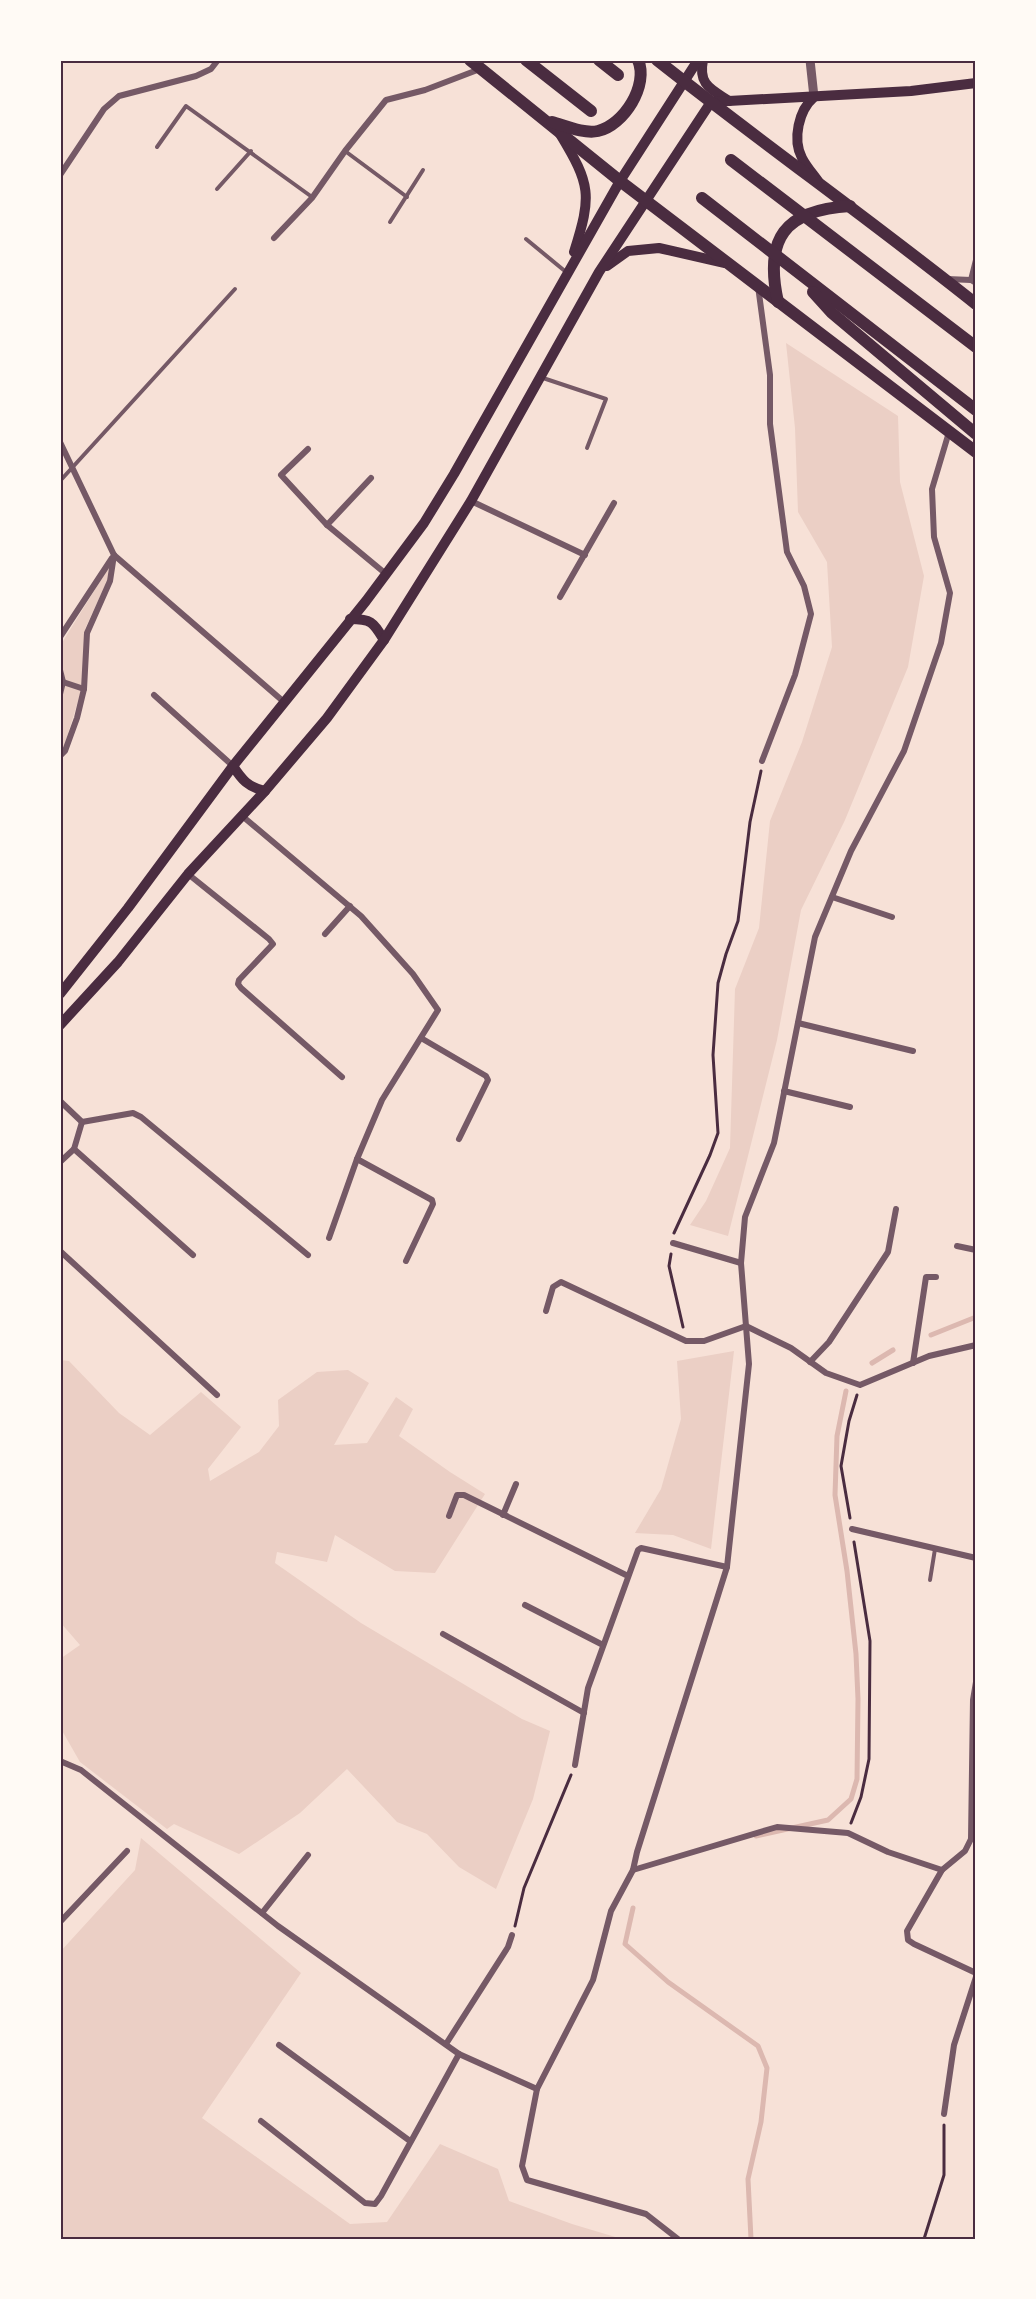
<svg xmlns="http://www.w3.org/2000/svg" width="1036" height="2299" viewBox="0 0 1036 2299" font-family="'Archivo Narrow',sans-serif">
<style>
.green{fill:#ebcfc5}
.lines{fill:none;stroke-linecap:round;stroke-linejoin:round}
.stream{stroke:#dcb8b0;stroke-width:5}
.path{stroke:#4a2c40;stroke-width:3}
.service{stroke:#755966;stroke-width:4}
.minor{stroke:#755966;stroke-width:6}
.tertiary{stroke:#755966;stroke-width:9}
.secondary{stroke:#4a2c40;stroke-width:10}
.primary{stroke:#4a2c40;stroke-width:12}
.trunk{stroke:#4a2c40;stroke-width:12}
.neatline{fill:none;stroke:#4a2c40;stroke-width:2}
</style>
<rect width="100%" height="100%" fill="#f7e1d7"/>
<!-- green -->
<g class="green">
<path d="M786,343L898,416L900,482L924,576L908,667L845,820L801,910L777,1040L728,1236L690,1225L706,1201L730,1148L735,989L759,928L770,821L802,742L832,647L827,562L798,512L795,428Z"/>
<path d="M109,567L107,581L85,629L82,688L63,750L60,753V707L65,684L60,646Z"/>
<path d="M734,1351L711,1549L673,1535L635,1533L661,1489L681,1419L677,1361Z"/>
<path d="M60,1360L69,1361L119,1413L150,1435L201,1392L241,1427L208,1469L210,1481L259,1452L279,1426L278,1400L317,1372L348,1370L369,1383L334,1445L367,1443L396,1397L413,1409L399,1436L450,1472L485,1494L435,1573L395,1571L335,1535L327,1562L277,1552L275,1563L361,1623L522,1719L550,1731L533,1799L496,1889L459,1867L427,1834L397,1822L347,1769L300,1813L239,1854L174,1824L167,1829L80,1762L60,1727V1659L80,1645L60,1622Z"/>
<path d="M141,1838L301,1973L202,2118L350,2224L387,2222L440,2144L498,2169L509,2201L572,2224L622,2239H60V1952L135,1870Z"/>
</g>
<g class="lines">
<!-- stream -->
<g class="stream">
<path d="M931,1335L976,1317"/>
<path d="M872,1363L893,1350"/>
<path d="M756,1836L828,1820L851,1799L857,1779L858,1699L856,1654L847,1571L835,1495L837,1436L846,1391"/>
<path d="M633,1908L625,1944L668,1982L758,2046L767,2068L761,2122L748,2179L751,2239"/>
</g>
<!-- path -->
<g class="path">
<path d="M674,1233L710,1155L718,1133L713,1055L718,983L726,954L738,921L750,822L761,771"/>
<path d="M671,1254L669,1266L683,1327"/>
<path d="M850,1518L841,1466L849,1421L857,1395"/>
<path d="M851,1823L861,1797L869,1759L870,1641L854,1542"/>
<path d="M515,1926L524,1888L571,1775"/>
<path d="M924,2239L944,2175V2125"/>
</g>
<!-- service -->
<g class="service">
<path d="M157,147L186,106L312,197"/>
<path d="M345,151L407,197"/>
<path d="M217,189L251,151"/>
<path d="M390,222L423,170"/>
<path d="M526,239L566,272"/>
<path d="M543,378L606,399L587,448"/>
<path d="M60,481L235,289"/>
<path d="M930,1580L935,1549"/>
</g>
<!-- minor -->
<g class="minor">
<path d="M60,175L104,109L119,96L196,76L211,69L218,60"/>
<path d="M274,238L312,198L345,151L386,100L425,90L480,69"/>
<path d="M947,279L971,280L976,283"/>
<path d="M971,280L976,260"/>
<path d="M758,286L770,375V424L787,552L804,586L811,614L795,675L762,761"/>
<path d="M60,442L114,555L284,702"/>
<path d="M308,449L281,475L327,525L386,574"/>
<path d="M471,501L585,555"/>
<path d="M327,525L371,478"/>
<path d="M560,597L614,503"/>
<path d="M60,637L112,558"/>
<path d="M60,670L63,682L60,694"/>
<path d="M63,682L84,689"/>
<path d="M154,695L233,766"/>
<path d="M60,756L65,751L77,718L84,689L87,633L110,581L114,555"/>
<path d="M241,815L361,916L413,974L438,1010L382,1100L357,1159L329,1238"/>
<path d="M188,874L269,939L273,944L239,980L238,984L241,988L342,1077"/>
<path d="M832,897L892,917"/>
<path d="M325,934L350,906"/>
<path d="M798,1023L913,1051"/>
<path d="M421,1038L486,1076L488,1080L459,1139"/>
<path d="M784,1091L850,1107"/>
<path d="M60,1101L82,1122"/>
<path d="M82,1122L133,1113L141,1117L308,1255"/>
<path d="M74,1149L193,1255"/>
<path d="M357,1159L432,1200L433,1204L406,1261"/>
<path d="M60,1162L74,1149L82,1122"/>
<path d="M673,1243L741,1263"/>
<path d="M957,1246L976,1250"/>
<path d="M60,1251L217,1395"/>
<path d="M546,1311L553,1287L561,1282L686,1341H704L746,1326L791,1348L826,1373L860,1385L929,1356L976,1345"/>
<path d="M810,1362L829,1342L888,1252L896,1209"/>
<path d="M913,1363L926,1277H936"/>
<path d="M503,1515L516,1484"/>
<path d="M449,1516L457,1495H464L628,1576"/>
<path d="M852,1529L976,1558"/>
<path d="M525,1605L603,1645"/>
<path d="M443,1634L584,1713"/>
<path d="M976,1682L973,1700L971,1839L965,1851L942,1870L907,1931L908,1940L914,1944L976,1973"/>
<path d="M60,1761L81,1770L278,1926L459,2054L537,2089"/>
<path d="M575,1765L588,1688L638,1550L641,1548L727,1567"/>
<path d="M633,1870L777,1827L848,1833L888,1852L942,1870"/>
<path d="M262,1913L308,1855"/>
<path d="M60,1922L127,1851"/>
<path d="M446,2044L508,1947L512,1935"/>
<path d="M279,2045L410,2141"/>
<path d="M944,2114L954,2045L976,1977"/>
<path d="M261,2121L365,2203L375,2204L381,2196L459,2054"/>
<path d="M678,2239L646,2214L527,2180L522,2166L537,2089L593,1980L611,1911L633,1870L637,1852L727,1567L749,1364L741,1263L745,1217L774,1143L815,937L851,851L904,751L941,643L950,593L934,537L932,489L949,432"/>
</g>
<!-- tertiary -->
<path class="tertiary" d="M810,60L814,97"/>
<!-- secondary -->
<g class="secondary">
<path d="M703,60C698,85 711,89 729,101"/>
<path d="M814,97C799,110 792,139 802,158C806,166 813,174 818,181"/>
<path d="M560,134C591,185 592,195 574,252"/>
<path d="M607,266L628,251L659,248L725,263"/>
<path d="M350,619C372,619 373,622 384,640"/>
<path d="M233,766C242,780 248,787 265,791"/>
<path d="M60,994L128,908L233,766L366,601L424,523L454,474L620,181L698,60"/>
<path d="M60,1025L118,962L188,874L265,791L327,718L384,640L471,501L599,272L711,102L911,91L976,83"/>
</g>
<!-- primary -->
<g class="primary">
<path d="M470,60L620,181L976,452"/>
<path d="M657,60C762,143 872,221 976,304"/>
<path d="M552,122C566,126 584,134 598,131C624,125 649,85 638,60"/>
<path d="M778,302C764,239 784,210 850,206"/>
</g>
<!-- trunk -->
<g class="trunk">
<path d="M526,60L591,111"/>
<path d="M599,60L618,75"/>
<path d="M731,160L976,347"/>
<path d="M702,198L976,410"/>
<path d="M813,292L832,313L976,434"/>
</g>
</g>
<!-- border -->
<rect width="1036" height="2299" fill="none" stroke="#fffaf5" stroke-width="123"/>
<rect x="62" y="62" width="912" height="2176" class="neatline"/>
</svg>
